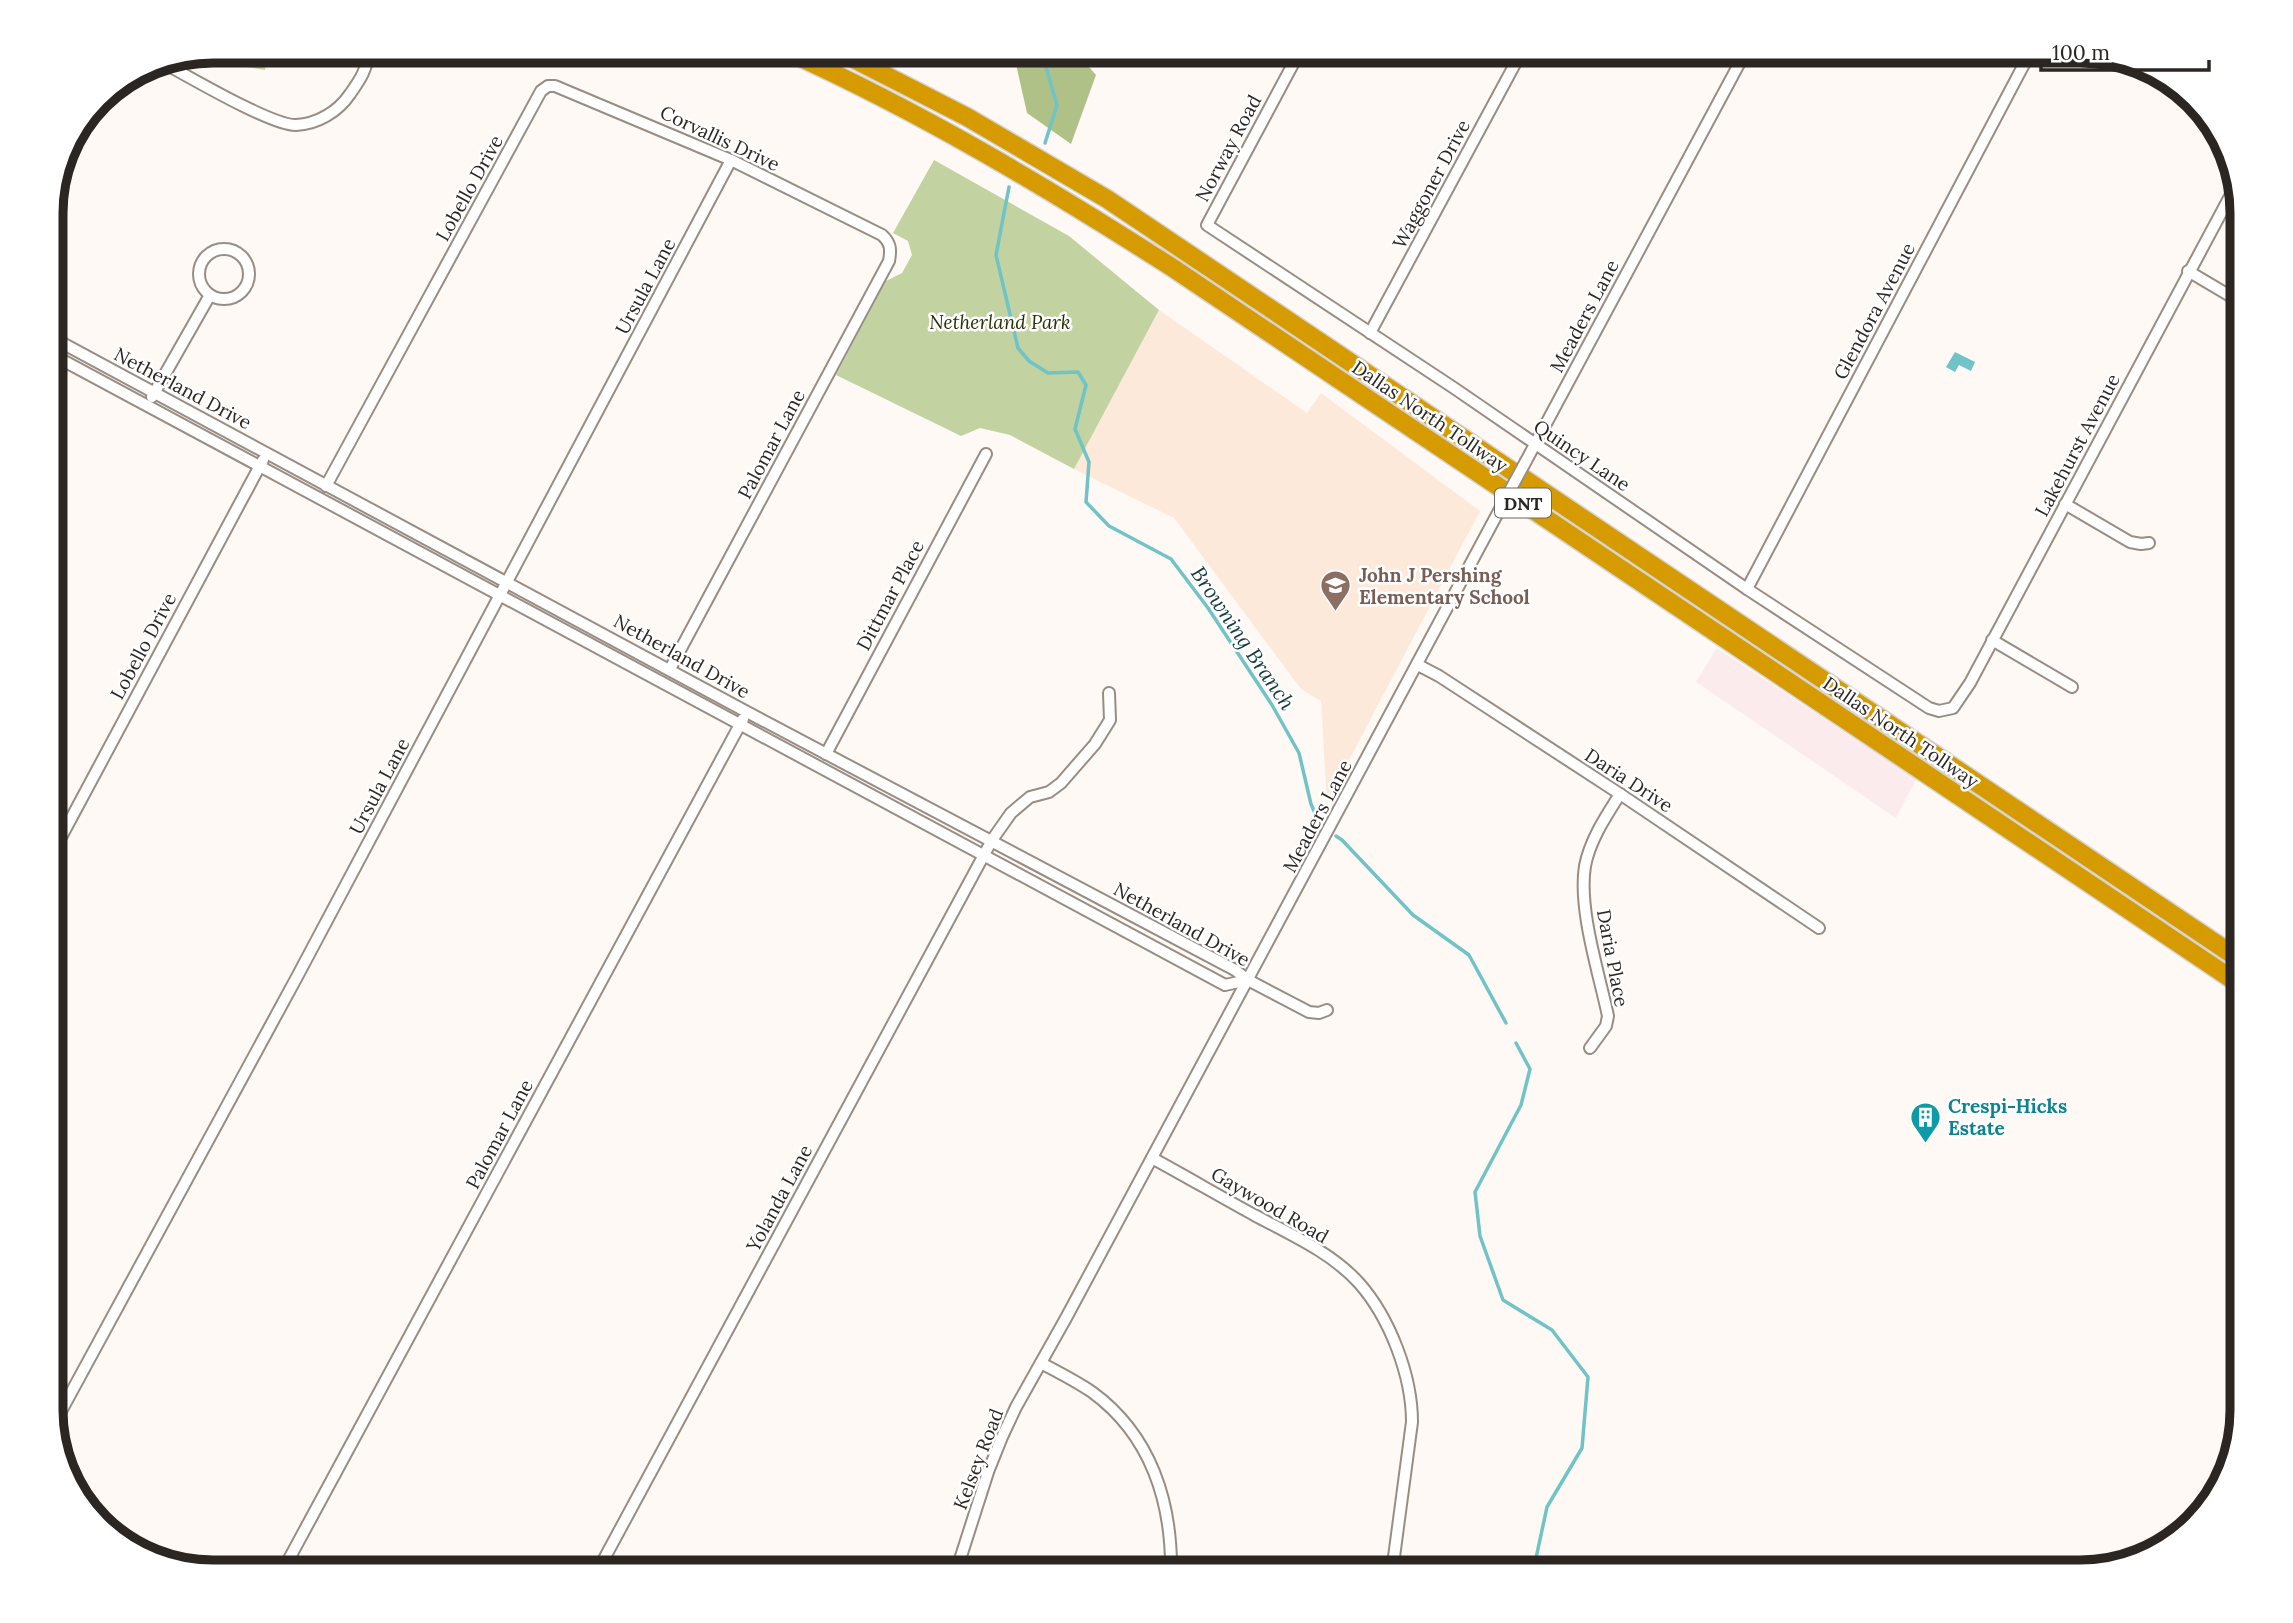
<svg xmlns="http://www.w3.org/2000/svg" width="2293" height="1623" viewBox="0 0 2293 1623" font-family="Lora,serif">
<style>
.built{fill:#fde9d9}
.industrial{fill:#fcebed}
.green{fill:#c2d2a0}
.forest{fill:#afc187}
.water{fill:#70c3c6}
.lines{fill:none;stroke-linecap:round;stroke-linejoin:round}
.stream{stroke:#70c3c6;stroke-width:3.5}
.minor-casing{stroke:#998d83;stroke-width:14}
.highway-casing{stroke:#d5d4d3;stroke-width:21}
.minor{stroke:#fff;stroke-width:10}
.highway{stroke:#d69b00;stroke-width:18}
.minor-bridge-casing{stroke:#998d83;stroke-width:14;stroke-linecap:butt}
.minor-bridge{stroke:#fff;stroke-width:10}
.labels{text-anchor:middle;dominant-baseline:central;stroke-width:5;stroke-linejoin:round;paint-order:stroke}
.shield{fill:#fff;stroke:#6b6764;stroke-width:2}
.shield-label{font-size:18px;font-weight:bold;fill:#2b2622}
.street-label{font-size:19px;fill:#2b2622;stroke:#fff}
.park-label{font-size:19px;font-style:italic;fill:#273104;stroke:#fff}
.education-label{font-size:19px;font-weight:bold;fill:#785e54;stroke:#fff;text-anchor:start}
.culture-label{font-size:19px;font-weight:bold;fill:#0d838f;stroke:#fff;text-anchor:start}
.water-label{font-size:21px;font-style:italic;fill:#133b3d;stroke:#fff}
.rim{fill:none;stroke:#2b2622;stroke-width:9}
</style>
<rect width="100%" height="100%" fill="#fef9f5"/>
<!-- built -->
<path class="built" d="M1159,310L1307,413L1321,393L1480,511L1327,802L1321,701L1301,689L1174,518L1074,469Z"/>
<!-- industrial -->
<path class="industrial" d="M1717,648L1916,779L1896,818L1696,682Z"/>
<!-- green -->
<g class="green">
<path d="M213,51H268L265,70L204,60L205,52Z"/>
<path d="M934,160L1069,236L1159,310L1074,469L1010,435L980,428L961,436L836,375L886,281L902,273L912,255L908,241L893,233Z"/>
</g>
<!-- forest -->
<path class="forest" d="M1013,51H1075L1096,75L1071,144L1027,113Z"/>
<!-- water -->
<g class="water">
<path d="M1955,352L1975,362L1971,371L1959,365L1955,372L1946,367Z"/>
<path d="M2242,485V545L2233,508Z"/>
</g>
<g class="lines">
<!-- stream -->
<g class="stream">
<path d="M1039,51L1043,57L1057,105L1045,143"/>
<path d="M1009,187L996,255L1018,348L1029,361L1048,373L1078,372L1086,385L1075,429L1089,462L1086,502L1109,526L1171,559L1208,608L1272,705L1299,753L1311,804L1320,825"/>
<path d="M1336,836L1342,840L1413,915L1469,955L1506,1023"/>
<path d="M1516,1043L1530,1069L1521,1105L1475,1192L1480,1236L1503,1300L1552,1330L1588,1377L1582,1448L1547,1507L1533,1572"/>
</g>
<defs>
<g id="minor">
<path d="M1300,51L1207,225L1454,388L1747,589L1929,708L1939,711L1953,708L1970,683L2236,185"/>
<path d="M160,61C186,75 272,126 296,125C317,124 338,112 350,94C360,80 368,68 368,51"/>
<circle cx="224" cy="274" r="25"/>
<path d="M2188,271L2242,303"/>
<path d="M1370,333L1522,51"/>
<path d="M51,337L747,712L1235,970L1248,980L1309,1012L1319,1013L1327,1010"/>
<path d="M51,354L1225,985L1248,980"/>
<path d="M152,397L210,295"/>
<path d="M1526,461L1746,51"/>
<path d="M326,486L541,91L548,86H555L731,160L882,235C891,243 891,250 889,261L670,669"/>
<path d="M2065,504L2130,542L2141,544L2149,543"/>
<path d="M1747,589L2031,51"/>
<path d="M1992,640L2072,687"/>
<path d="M1418,665L1439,676L1620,794L1819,928"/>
<path d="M826,754L986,454"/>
<path d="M2242,853V852"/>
<path d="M51,856L263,460"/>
<path d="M1590,1048L1606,1026L1608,1016C1599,973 1578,909 1585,866C1590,840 1606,816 1620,794"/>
<path d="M1152,1158C1187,1177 1221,1197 1256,1216C1292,1235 1332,1253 1359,1283C1390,1318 1412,1376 1412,1422L1392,1572"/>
<path d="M1041,1363C1058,1372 1076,1381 1092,1392C1151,1435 1172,1502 1171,1572"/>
<path d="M53,1426L298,975L731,160"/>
<path d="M282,1572L743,719"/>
<path d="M597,1572L992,840L1011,813L1030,797L1049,792L1061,783L1095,744L1110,720L1109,693"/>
<path d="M956,1572L988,1472L1002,1437L1016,1407L1066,1318L1500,509"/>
<path d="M1866,1572L1882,1568L1908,1572"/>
</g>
<g id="highway">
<path d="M786,51C921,112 1048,188 1173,268L2242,986"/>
<path d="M838,51L967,117L1107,199L2242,961"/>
</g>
</defs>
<!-- minor casing -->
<use href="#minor" class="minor-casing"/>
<!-- highway casing -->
<use href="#highway" class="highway-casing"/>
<!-- minor -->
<use href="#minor" class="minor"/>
<!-- highway -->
<use href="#highway" class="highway"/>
<defs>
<path id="minor-bridge" d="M1500,509L1526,461"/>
</defs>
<!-- minor-bridge casing -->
<use href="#minor-bridge" class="minor-bridge-casing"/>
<!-- minor-bridge -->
<use href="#minor-bridge" class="minor-bridge"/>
</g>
<!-- icons -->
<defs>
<symbol id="school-pin" viewBox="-11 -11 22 30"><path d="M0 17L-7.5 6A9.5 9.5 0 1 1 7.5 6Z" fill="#8d6e63" stroke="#fff"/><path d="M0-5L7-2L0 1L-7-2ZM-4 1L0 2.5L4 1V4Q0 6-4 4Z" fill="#fff"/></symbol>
<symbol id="building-pin" viewBox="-11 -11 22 30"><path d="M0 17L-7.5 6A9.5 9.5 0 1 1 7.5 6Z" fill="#0f9aa8" stroke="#fff"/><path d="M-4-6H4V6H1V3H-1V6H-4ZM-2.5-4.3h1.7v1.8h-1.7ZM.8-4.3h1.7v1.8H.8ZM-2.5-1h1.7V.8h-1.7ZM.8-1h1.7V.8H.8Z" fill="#fff"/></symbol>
</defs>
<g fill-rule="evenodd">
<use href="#school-pin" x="1318" y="568" width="35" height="47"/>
<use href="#building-pin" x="1908" y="1100" width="35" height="47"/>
</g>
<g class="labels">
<!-- shield labels -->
<rect class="shield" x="1495" y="488.5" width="56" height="29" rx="5"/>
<g class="shield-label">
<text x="1523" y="503">DNT</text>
</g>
<!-- street labels -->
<g class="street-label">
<text transform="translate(720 138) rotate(25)">Corvallis Drive</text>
<text transform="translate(1228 148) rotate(-62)">Norway Road</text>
<text transform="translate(1431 184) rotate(-62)">Waggoner Drive</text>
<text transform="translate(469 188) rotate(-61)">Lobello Drive</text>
<text transform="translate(645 286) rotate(-62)">Ursula Lane</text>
<text transform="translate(1874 311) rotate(-62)">Glendora Avenue</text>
<text transform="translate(1584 316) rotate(-62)">Meaders Lane</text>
<text transform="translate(183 388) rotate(28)">Netherland Drive</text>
<text transform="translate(1430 416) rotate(34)">Dallas North Tollway</text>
<text transform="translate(771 444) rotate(-62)">Palomar Lane</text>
<text transform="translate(2077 445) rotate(-62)">Lakehurst Avenue</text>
<text transform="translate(1582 455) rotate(34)">Quincy Lane</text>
<text transform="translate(890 595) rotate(-62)">Dittmar Place</text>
<text transform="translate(143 646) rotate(-62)">Lobello Drive</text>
<text transform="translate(682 656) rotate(29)">Netherland Drive</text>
<text transform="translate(1901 732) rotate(34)">Dallas North Tollway</text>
<text transform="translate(1629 780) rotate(33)">Daria Drive</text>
<text transform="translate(379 786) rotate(-62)">Ursula Lane</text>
<text transform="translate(1317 816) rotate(-62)">Meaders Lane</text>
<text transform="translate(1182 924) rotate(29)">Netherland Drive</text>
<text transform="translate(1613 958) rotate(79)">Daria Place</text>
<text transform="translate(499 1134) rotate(-62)">Palomar Lane</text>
<text transform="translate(779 1198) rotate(-62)">Yolanda Lane</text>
<text transform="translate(1270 1205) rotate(30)">Gaywood Road</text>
<text transform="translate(978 1459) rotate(-69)">Kelsey Road</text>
</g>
<!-- park labels -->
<g class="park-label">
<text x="1000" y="322">Netherland Park</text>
</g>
<!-- education labels -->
<g class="education-label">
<text x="1359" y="575">John J Pershing<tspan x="1359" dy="22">Elementary School</tspan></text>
</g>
<!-- culture labels -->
<g class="culture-label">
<text x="1948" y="1106">Crespi-Hicks<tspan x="1948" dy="22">Estate</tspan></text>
</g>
<!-- water labels -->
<g class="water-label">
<text transform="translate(1243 638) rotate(56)">Browning Branch</text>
</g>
</g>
<!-- crop -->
<path d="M0 0H2293V1623H0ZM213 63H2080A150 150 0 0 1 2230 213V1410A150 150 0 0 1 2080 1560H213A150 150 0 0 1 63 1410V213A150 150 0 0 1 213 63Z" fill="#fff" fill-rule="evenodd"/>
<path class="rim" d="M213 63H2080A150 150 0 0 1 2230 213V1410A150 150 0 0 1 2080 1560H213A150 150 0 0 1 63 1410V213A150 150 0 0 1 213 63Z"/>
<!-- scale -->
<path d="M2041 60v10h168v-10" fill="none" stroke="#2b2622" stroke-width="3.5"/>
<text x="2052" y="60" font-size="21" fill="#2b2622" stroke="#ffffff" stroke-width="5" paint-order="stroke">100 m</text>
</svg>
